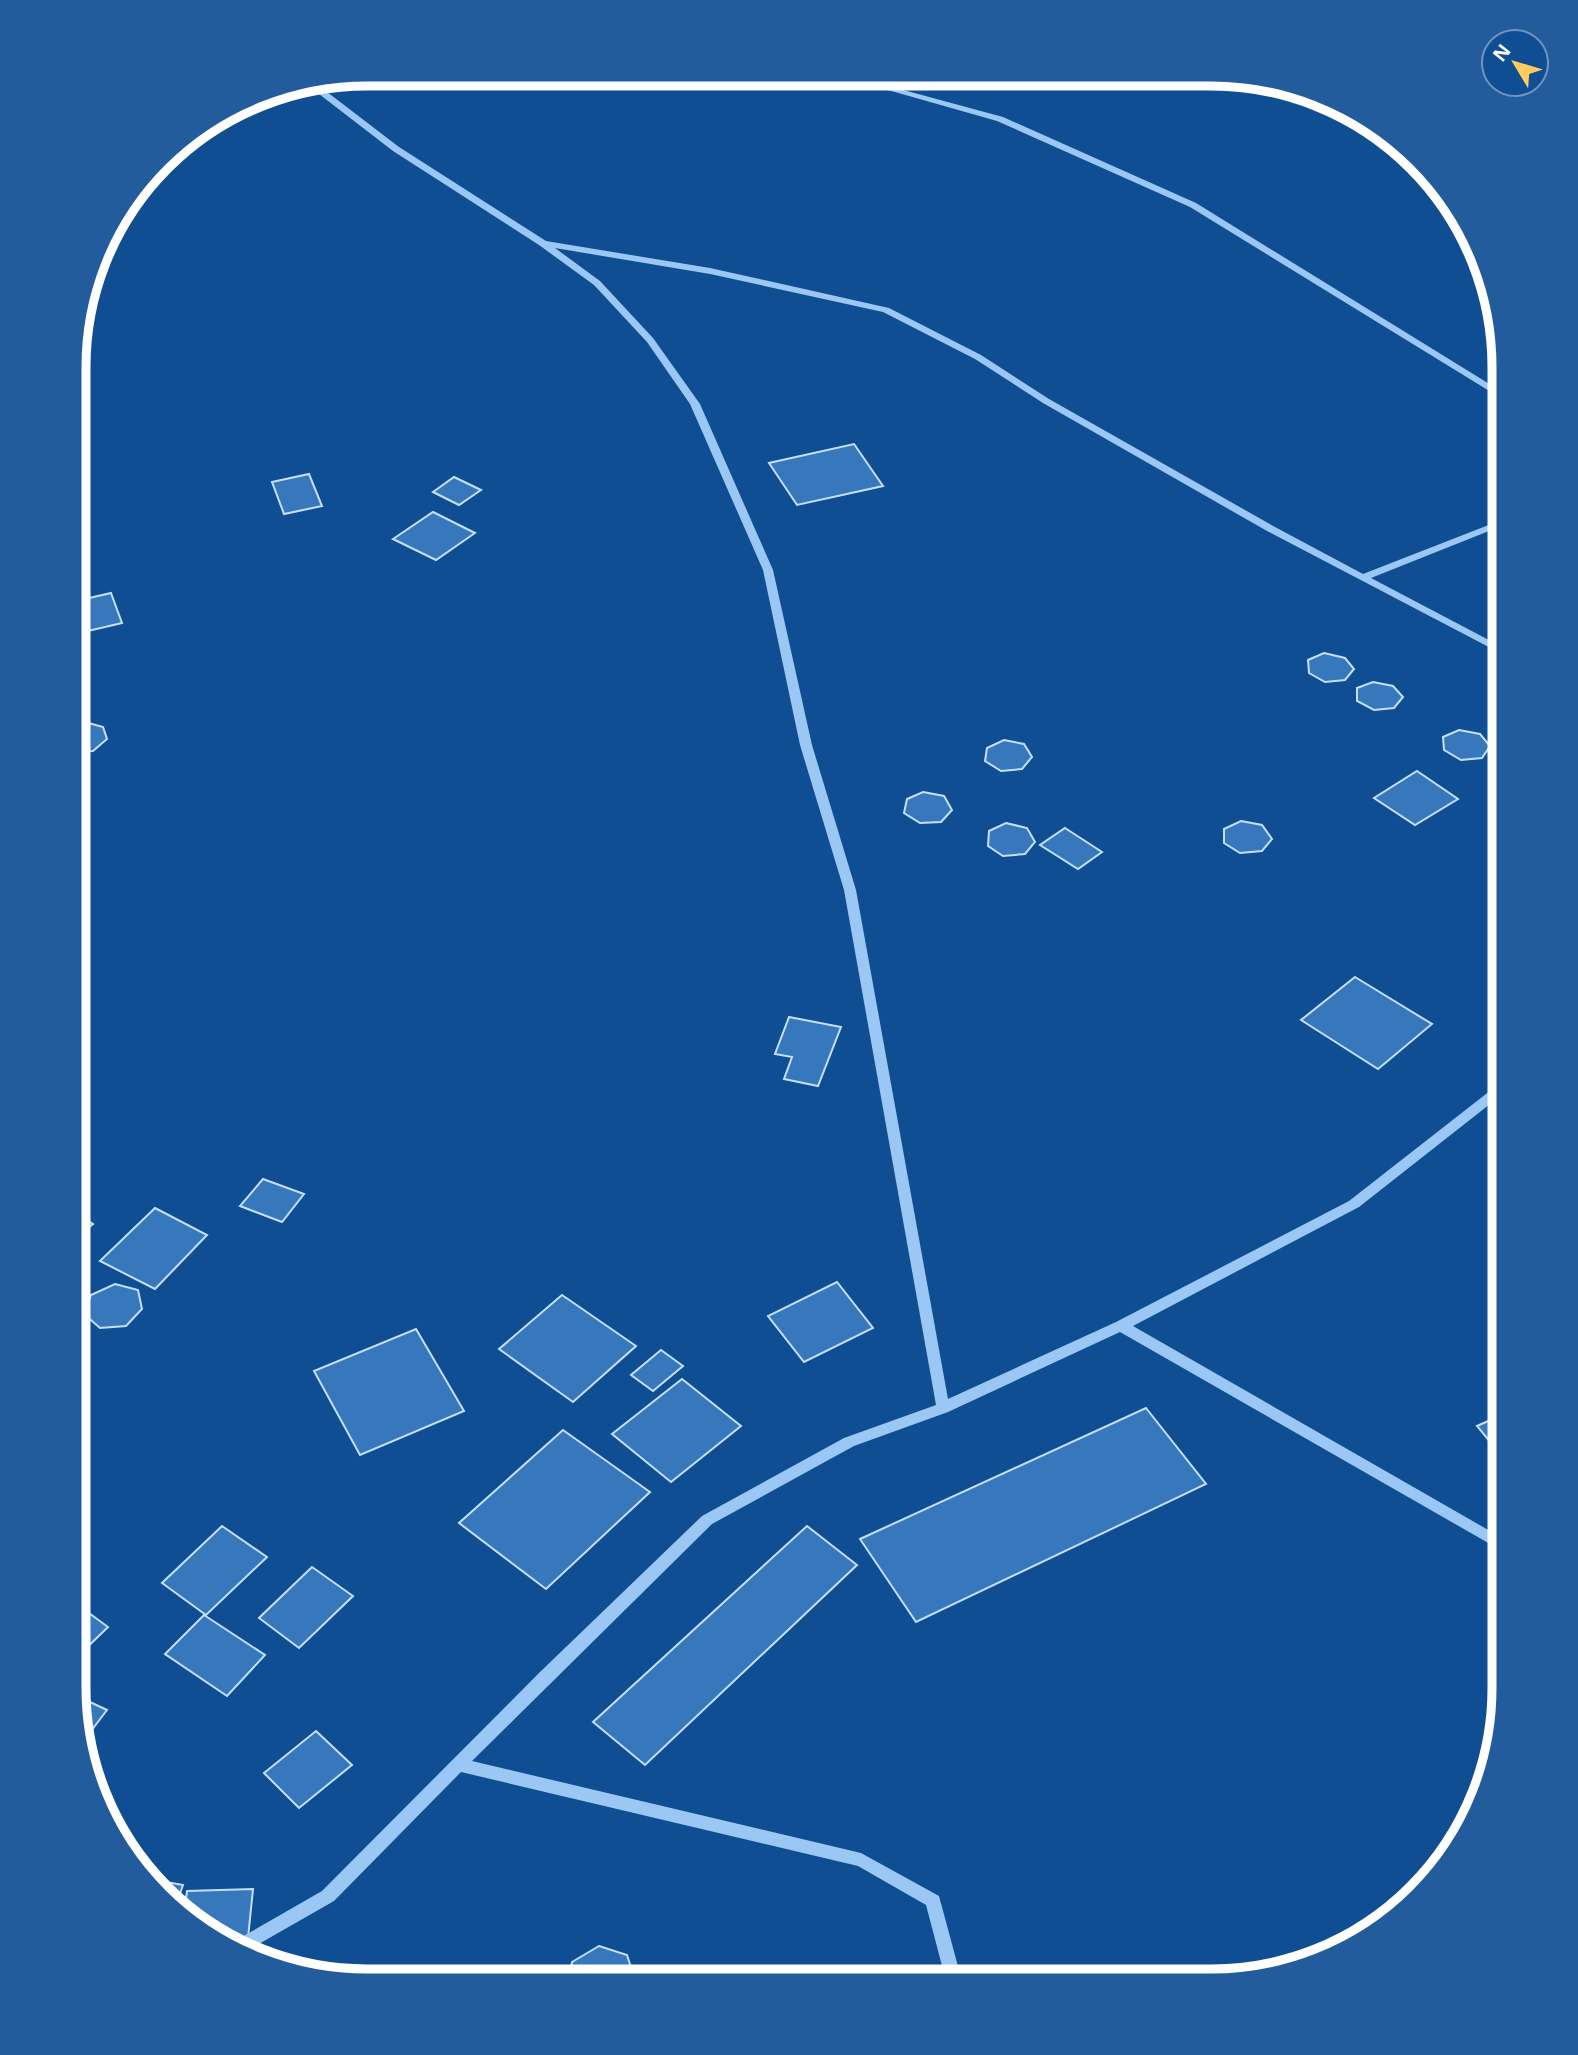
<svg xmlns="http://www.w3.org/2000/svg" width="1578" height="2055" viewBox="0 0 1578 2055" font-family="'Open Sans',sans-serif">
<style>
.building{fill:#3777bc;stroke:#c3e0fe;stroke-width:2}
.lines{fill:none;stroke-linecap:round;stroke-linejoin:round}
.minor{fill:#9bc7f4;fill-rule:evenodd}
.rim{fill:none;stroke:#fff;stroke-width:9}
</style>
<rect width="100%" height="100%" fill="#0f4e93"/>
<!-- building -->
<g class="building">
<path d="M854,444L883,486L797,505L769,463Z"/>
<path d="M309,474L322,506L284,514L272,482Z"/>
<path d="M454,477L481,490L459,505L433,492Z"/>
<path d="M433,512L475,533L436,560L393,539Z"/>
<path d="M111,593L122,623L75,634L76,601Z"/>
<path d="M1324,653L1345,658L1354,669L1345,680L1325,682L1309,673L1308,660Z"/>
<path d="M1373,682L1393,686L1403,697L1394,708L1374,710L1357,701V688Z"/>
<path d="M85,722L103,727L107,739L93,751L75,752V726Z"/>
<path d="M1459,730L1480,734L1490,746L1482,758L1461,760L1444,750L1443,737Z"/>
<path d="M1004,740L1024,744L1032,757L1022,769L1001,771L985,761L987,748Z"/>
<path d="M1417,771L1458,799L1415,825L1374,798Z"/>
<path d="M923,792L944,796L952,810L941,822L920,823L904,813L907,799Z"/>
<path d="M1241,821L1262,825L1272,839L1262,851L1240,853L1224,843V829Z"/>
<path d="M1006,823L1027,828L1035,842L1025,854L1003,856L988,846L989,831Z"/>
<path d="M1065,828L1102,852L1078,869L1040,845Z"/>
<path d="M1355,977L1432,1024L1378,1069L1301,1020Z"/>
<path d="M789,1017L841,1027L818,1086L784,1079L792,1057L775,1054Z"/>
<path d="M263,1179L304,1194L282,1222L240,1206Z"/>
<path d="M155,1208L207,1235L155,1289L100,1261Z"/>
<path d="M74,1211L93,1224L74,1239Z"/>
<path d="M837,1282L873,1328L804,1362L768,1316Z"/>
<path d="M115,1284L138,1290L142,1309L126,1326L100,1328L84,1314L91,1295Z"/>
<path d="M562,1295L636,1346L573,1402L499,1349Z"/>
<path d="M416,1329L464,1411L360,1455L314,1371Z"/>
<path d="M661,1350L683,1366L653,1391L631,1375Z"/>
<path d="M682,1379L741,1426L671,1482L612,1434Z"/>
<path d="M1146,1408L1206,1484L916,1622L860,1539Z"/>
<path d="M1504,1414V1459L1477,1426Z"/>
<path d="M563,1430L650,1492L546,1589L459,1523Z"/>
<path d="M222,1526L267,1557L206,1615L162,1583Z"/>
<path d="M807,1526L857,1565L645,1765L593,1722Z"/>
<path d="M312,1567L353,1596L299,1648L259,1618Z"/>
<path d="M74,1602L108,1627L74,1660Z"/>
<path d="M204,1615L265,1655L227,1696L165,1654Z"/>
<path d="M75,1695L107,1710L85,1739Z"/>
<path d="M316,1731L352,1765L299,1808L264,1773Z"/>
<path d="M144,1878L183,1885L175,1907L147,1882Z"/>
<path d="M253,1889L248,1938L223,1939L204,1932L184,1914L187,1891Z"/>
<path d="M599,1946L627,1955L635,1980H569L572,1962Z"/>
</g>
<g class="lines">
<!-- minor -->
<g class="minor">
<path d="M835,75H848L1003,117L1196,203L1504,393V400L1190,207L997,121Z"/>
<path d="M314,82L399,147L546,241L710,268L889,308L981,355L1049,399L1275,527L1363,574L1504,519V525L1371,578L1504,648V655L1267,531L1043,403L975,359L883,312L710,274L555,248L600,281L653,338L700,404L773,570L812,745L856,890L948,1399L1116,1322L1349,1201L1500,1083L1504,1082V1093L1359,1207L1133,1326L1504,1539V1552L1120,1332L948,1412L854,1446L712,1524L472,1761L861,1853L939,1896L962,1981H946L926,1905L858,1866L461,1772L334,1901L250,1949L234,1943L235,1941L322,1891L539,1673L702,1516L844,1438L936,1405L844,890L800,745L763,570L690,404L647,342L594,285L539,245L393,151L306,84Z"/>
</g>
</g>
<!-- crop -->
<path d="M0 0H1578V2055H0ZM367 86H1211A281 281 0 0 1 1492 367V1688A281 281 0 0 1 1211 1969H367A281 281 0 0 1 86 1688V367A281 281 0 0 1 367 86Z" fill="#225c9c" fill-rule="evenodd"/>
<path class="rim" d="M367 86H1211A281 281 0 0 1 1492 367V1688A281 281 0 0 1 1211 1969H367A281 281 0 0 1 86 1688V367A281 281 0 0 1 367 86Z"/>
<!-- north arrow -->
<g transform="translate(1515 63) rotate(308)"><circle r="33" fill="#0f4e93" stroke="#6f95be" stroke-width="2"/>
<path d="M0-5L12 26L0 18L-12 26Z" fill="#ffca5e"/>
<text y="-10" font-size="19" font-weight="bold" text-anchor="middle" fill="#ffffff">N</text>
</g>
</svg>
